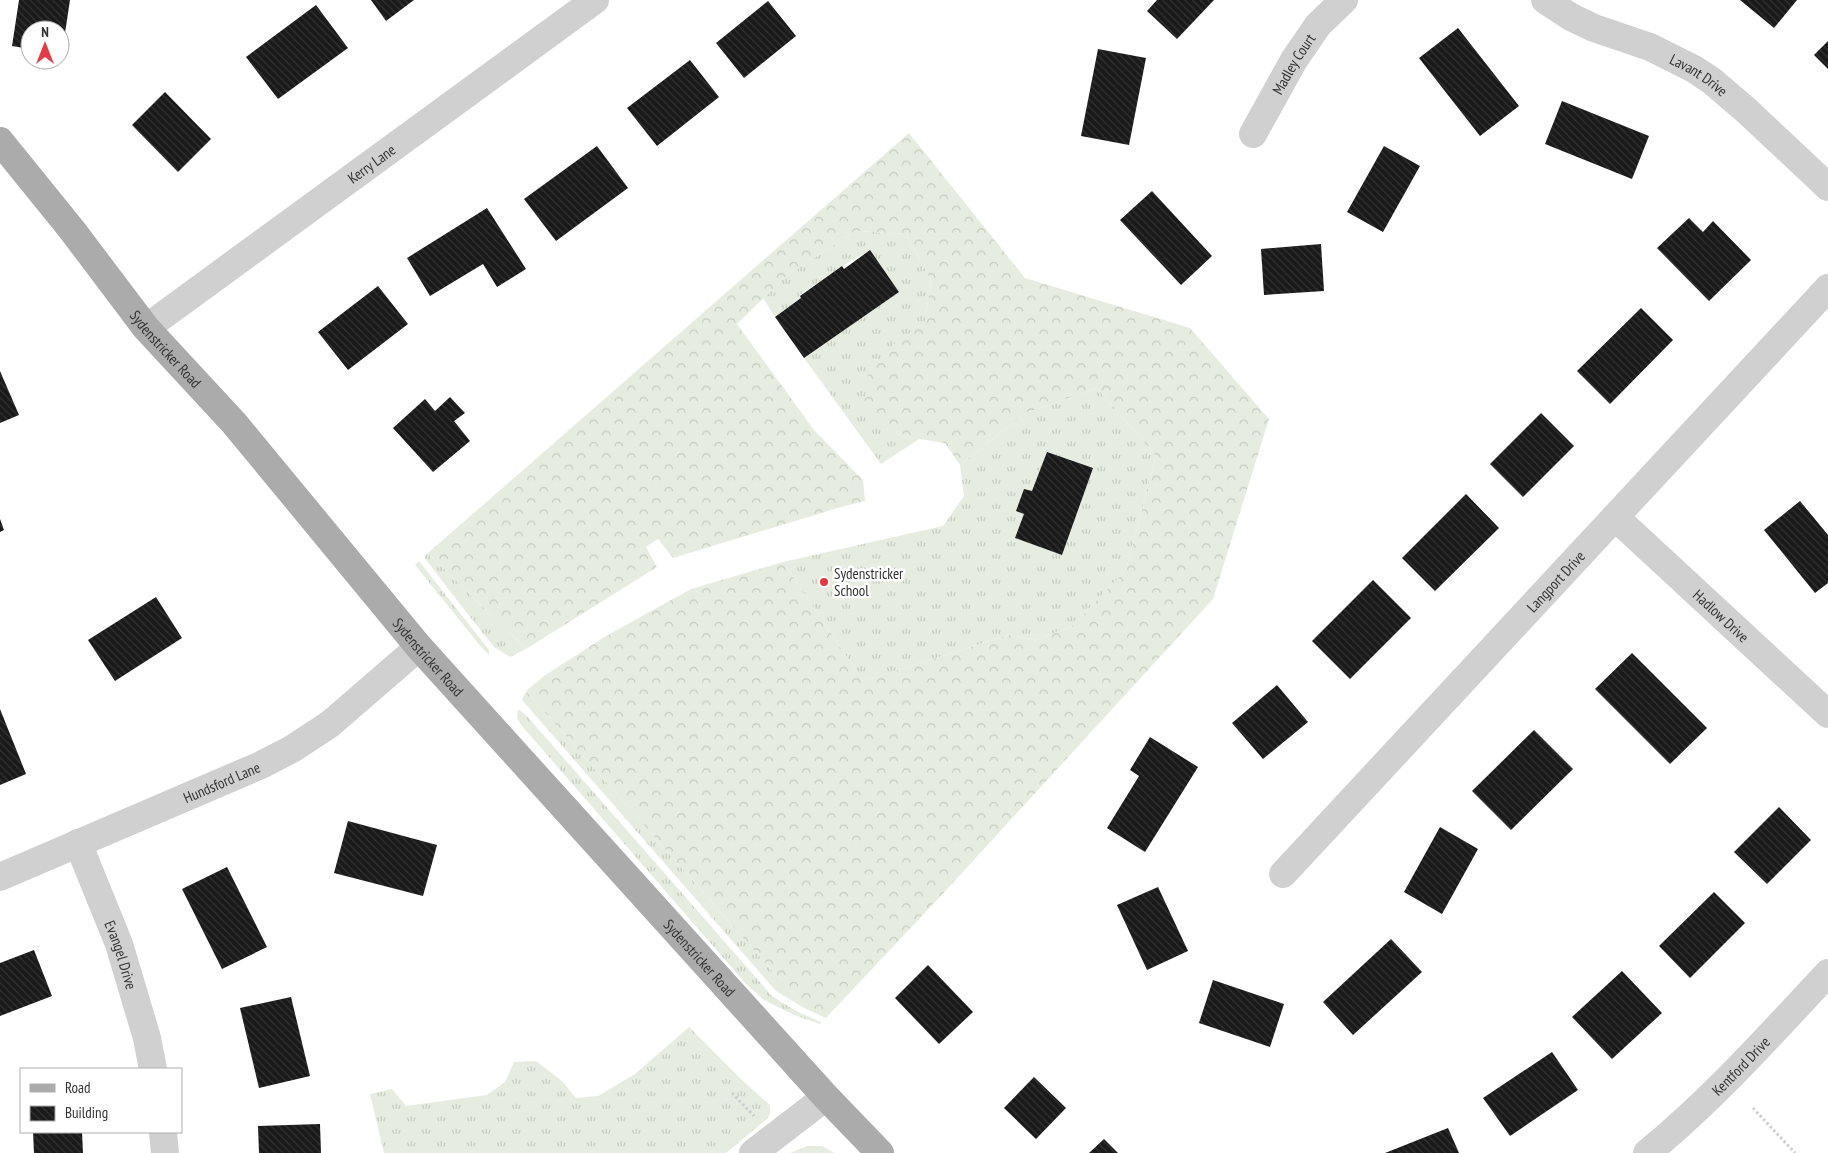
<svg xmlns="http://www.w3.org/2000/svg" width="1828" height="1153" viewBox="0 0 1828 1153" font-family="'PT Sans Narrow',sans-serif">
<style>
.grass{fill:url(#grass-tufts)}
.forest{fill:url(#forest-crowns)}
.building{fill:url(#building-back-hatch)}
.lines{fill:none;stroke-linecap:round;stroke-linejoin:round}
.path{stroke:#cdcdcd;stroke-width:3;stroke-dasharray:2.5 2.5;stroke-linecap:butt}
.minor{stroke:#d0d0d0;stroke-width:28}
.major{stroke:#ababab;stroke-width:28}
.poi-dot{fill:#e63946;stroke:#fff;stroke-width:2}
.labels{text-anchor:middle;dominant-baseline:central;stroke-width:5;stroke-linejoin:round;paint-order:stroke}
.street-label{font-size:15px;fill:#333;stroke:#fff}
.poi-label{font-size:15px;fill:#333;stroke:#fff;text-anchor:start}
</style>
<defs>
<pattern id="grass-tufts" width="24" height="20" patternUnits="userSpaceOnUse" patternTransform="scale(1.25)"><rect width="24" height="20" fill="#e6ecdf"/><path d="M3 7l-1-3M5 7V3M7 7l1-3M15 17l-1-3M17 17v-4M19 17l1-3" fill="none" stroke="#c6cbc0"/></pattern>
<pattern id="forest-crowns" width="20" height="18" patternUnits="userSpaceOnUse" patternTransform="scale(1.25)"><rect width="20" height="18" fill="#e6ecdf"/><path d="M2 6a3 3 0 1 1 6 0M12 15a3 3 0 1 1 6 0" fill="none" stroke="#c6cbc0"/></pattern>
<pattern id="building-back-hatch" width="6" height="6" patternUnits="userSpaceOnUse" patternTransform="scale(1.25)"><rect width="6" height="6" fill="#1a1a1a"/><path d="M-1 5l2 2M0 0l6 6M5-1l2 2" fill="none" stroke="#333"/></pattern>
</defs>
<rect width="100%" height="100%" fill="#fff"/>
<!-- grass -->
<g class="grass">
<path d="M855,231L906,234L931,280L925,323L893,345L885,429L919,439L881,464L804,358L899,292L869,251L842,266L800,295L801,298L775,317L763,298L785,277Z"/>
<path d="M1097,388L1156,456L1126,570L1072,626L1036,640L1009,635L863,681L783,562L943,526L964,496L960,465L1026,413Z"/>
<path d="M428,553L526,649L510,657L494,647L459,603L424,557Z"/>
<path d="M419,561L489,650V655L482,648L415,565Z"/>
<path d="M526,691L806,1009L776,991L522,700Z"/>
<path d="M518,709L526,715L772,996L796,1011L821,1022L820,1024L794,1015L764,1000L746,984L522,726L517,718Z"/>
<path d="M689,1027L744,1082L770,1105V1113L767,1119L726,1153H384L370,1094L392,1089L406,1106L487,1095L505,1082L514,1062L536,1061L562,1081L576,1098L598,1096L635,1074Z"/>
<path d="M807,1146H822L834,1153H790Z"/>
</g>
<!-- forest -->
<path class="forest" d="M909,133L1025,278L1190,328L1269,419L1213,599L950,886L826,1018L806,1009L526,691L544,676L606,636L691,589L783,562L863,681L1009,635L1036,640L1072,626L1126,570L1156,456L1097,388L1026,413L960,465L945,443L919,439L885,429L864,405L868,372L893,345L925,323L931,280L906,234L855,231L785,277L737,324L814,430L863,480L865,501L841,507L673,558L658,539L646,547L657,567L526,649L428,553Z"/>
<!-- building -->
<g class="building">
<path d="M19,0H70L62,53H60V30H30V49L12,46Z"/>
<path d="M371,0H414L386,21Z"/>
<path d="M1157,0H1214L1177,39L1147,11Z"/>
<path d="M1740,0H1797L1774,28Z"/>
<path d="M768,1L796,36L744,78L716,43Z"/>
<path d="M316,5L348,48L278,99L246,57Z"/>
<path d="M1458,28L1519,106L1480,136L1419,58Z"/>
<path d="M1828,41V69L1814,55Z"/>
<path d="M1098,49L1146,58L1129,145L1081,136Z"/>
<path d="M690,60L719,97L657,146L627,108Z"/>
<path d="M165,92L211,139L178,172L132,125Z"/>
<path d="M1562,101L1649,136L1632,179L1545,144Z"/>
<path d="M597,146L628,188L556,241L524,199Z"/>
<path d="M1384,146L1420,166L1383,232L1347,212Z"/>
<path d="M1152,191L1212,256L1181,285L1120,220Z"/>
<path d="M487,208L526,269L497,287L483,264L430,296L407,258Z"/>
<path d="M1689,218L1703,232L1713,221L1751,260L1709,301L1657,248Z"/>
<path d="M1321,244L1324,291L1264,295L1261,249Z"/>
<path d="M870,250L899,292L804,358L775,317L801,298L800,296L842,266L844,269Z"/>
<path d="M378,286L408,324L348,370L318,332Z"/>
<path d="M1641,308L1673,340L1610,404L1577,371Z"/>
<path d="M0,371L19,415L0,423Z"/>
<path d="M450,397L465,413L454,421L470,441L433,472L393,428L425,399L435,411Z"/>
<path d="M1541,413L1574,446L1523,497L1490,464Z"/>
<path d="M1047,452L1093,468L1062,555L1015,538L1024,514L1016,511L1024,489L1032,491Z"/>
<path d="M1466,494L1499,528L1435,591L1402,558Z"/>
<path d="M1800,501L1828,535V583L1815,593L1764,530Z"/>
<path d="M0,519L4,530L0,532Z"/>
<path d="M1373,580L1411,618L1350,679L1312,641Z"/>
<path d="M156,597L182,638L115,681L88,640Z"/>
<path d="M1632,653L1707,728L1670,764L1595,689Z"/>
<path d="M1277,685L1308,722L1263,759L1232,723Z"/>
<path d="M0,709L26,774L0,785Z"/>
<path d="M1534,730L1573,769L1511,830L1472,791Z"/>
<path d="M1150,737L1198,767L1145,852L1107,828L1139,776L1130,770Z"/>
<path d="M1779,807L1811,840L1767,884L1734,852Z"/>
<path d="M348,821L437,845L423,896L334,873Z"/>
<path d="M1440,827L1478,849L1442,914L1404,892Z"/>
<path d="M227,867L267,947L222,969L182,889Z"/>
<path d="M1158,887L1188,951L1147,970L1117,905Z"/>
<path d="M1714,892L1745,923L1690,978L1659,946Z"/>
<path d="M1391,939L1422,972L1353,1035L1323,1002Z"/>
<path d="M34,950L52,996L0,1016V963Z"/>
<path d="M928,965L973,1012L939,1044L895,998Z"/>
<path d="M1622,971L1662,1013L1612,1059L1572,1017Z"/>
<path d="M1213,980L1284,1004L1270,1047L1199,1023Z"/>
<path d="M291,997L310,1076L259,1088L240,1008Z"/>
<path d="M1552,1052L1578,1090L1510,1136L1483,1098Z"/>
<path d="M1034,1077L1066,1108L1036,1139L1004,1108Z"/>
<path d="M320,1124L321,1153H259L258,1126Z"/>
<path d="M1448,1128L1459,1153H1385Z"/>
<path d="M33,1132H82L83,1153H34Z"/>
<path d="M1104,1139L1118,1153H1089Z"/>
</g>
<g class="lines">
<!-- path -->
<g class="path">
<path d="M732,1093L754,1116"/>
<path d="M1753,1108L1795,1153"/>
</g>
<!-- minor -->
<g class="minor">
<path id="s1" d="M1545,0L1571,17L1594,28L1650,47L1694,69L1712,81L1747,111L1828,187"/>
<path id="s2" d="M1253,134L1294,60L1318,25L1344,0"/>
<path id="s3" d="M146,328L595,0"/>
<path id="s4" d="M1615,517L1828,714"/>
<path id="s5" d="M78,843L119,944L147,1038L153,1069"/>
<path id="s6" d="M1283,874L1828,288"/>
<path id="s7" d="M0,877L261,765L292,749L330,724L419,647"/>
<path d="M163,1132L165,1153"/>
<path d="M753,1153L826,1097"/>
<path id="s8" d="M1647,1153C1713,1099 1770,1035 1828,973"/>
</g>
<!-- major -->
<path class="major" id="s9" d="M0,141L72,230L146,328L234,423L419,647L826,1097L880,1153"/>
</g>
<!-- markers -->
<circle class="poi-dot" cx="824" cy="582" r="5"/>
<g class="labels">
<!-- street labels -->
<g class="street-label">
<text stroke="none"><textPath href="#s2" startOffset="81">Madley Court</textPath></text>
<text stroke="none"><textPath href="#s1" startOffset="172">Lavant Drive</textPath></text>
<text stroke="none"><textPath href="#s3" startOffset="279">Kerry Lane</textPath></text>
<text stroke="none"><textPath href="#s9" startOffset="266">Sydenstricker Road</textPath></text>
<text stroke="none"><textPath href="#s6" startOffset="400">Langport Drive</textPath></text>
<text stroke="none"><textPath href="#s4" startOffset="145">Hadlow Drive</textPath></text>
<text stroke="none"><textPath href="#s9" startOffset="671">Sydenstricker Road</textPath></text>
<text stroke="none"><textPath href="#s7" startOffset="241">Hundsford Lane</textPath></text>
<text stroke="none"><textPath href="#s5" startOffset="120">Evangel Drive</textPath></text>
<text stroke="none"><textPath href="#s9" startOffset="1076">Sydenstricker Road</textPath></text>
<text stroke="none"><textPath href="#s8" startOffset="128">Kentford Drive</textPath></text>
</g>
<!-- poi labels -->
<g class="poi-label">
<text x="834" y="573">Sydenstricker<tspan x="834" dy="17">School</tspan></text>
</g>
</g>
<!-- legend -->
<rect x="20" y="1068" width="162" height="65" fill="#ffffff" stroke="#adadad"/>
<rect x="30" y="1084" width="25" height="8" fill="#ababab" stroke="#adadad"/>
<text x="65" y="1093" font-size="15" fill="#333333">Road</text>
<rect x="30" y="1106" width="25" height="15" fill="url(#building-back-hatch)" stroke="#adadad"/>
<text x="65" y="1118" font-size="15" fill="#333333">Building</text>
<!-- north arrow -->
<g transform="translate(45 45)"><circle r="24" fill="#ffffff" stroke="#adadad"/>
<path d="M0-4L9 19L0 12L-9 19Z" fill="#e63946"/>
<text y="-8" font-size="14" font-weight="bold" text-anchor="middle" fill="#333333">N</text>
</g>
</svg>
